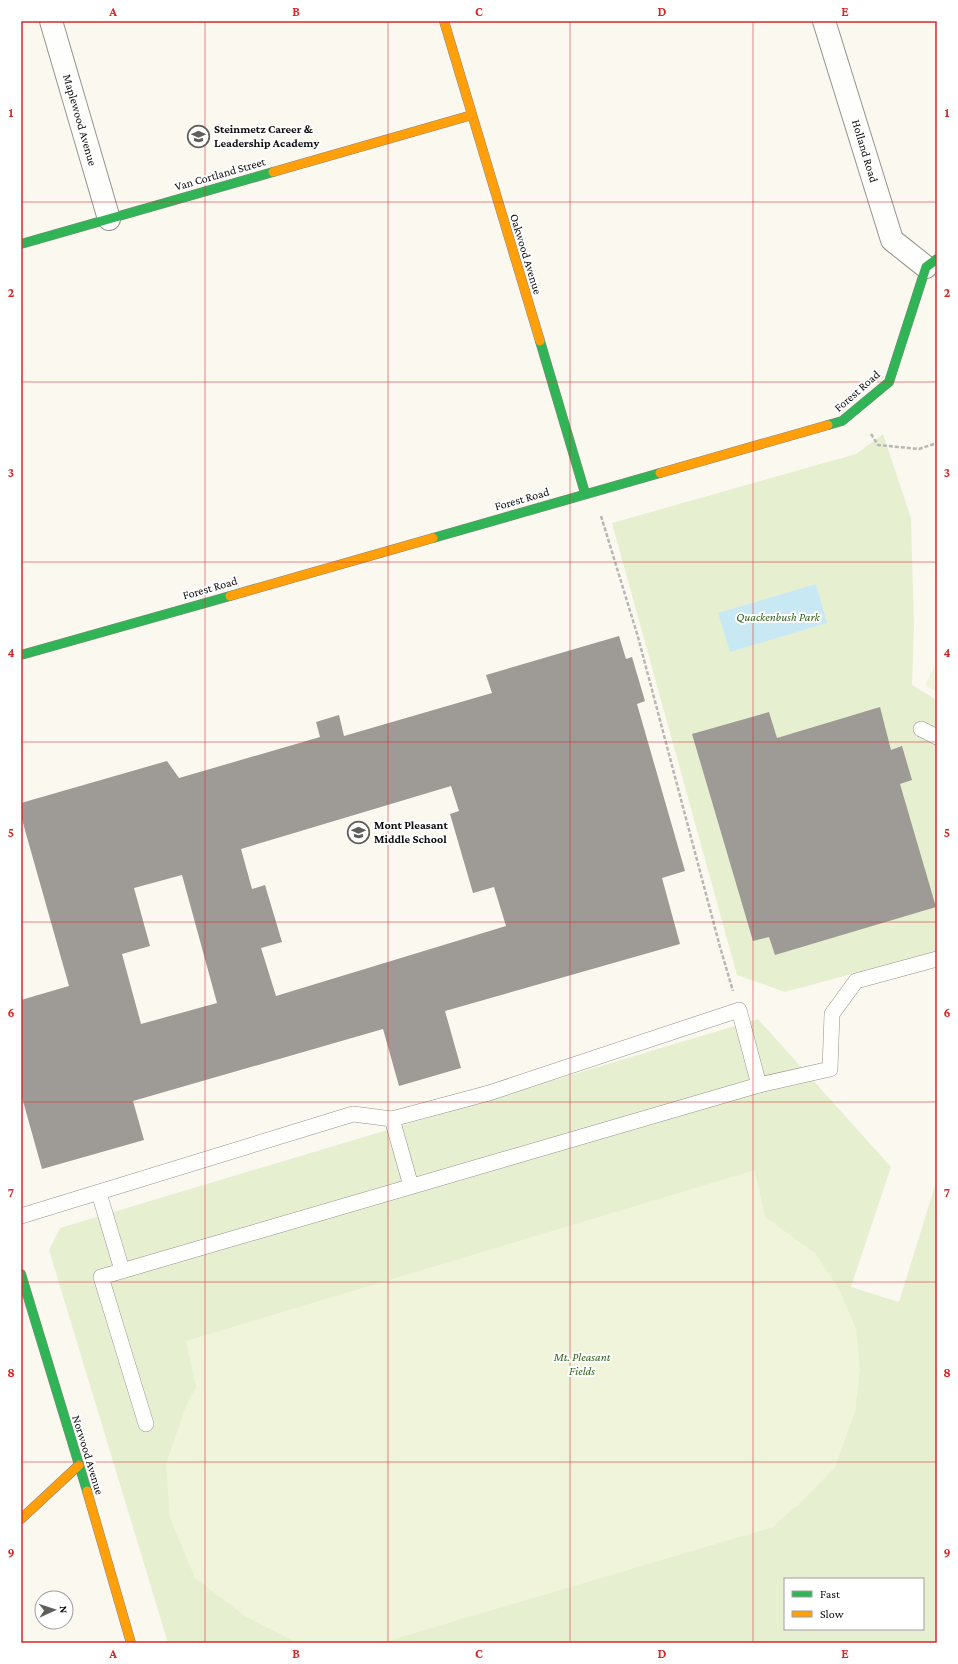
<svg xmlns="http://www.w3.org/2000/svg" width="958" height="1664" viewBox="0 0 958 1664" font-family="'Crimson Pro',serif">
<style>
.green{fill:#e6f0d1;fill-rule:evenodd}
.pitch{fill:#eff4da}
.water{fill:#c8e9f4}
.building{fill:#9e9a96;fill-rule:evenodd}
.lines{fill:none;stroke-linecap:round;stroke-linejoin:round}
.lane-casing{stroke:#94938f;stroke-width:16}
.street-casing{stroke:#94938f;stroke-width:24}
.fast-casing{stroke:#8b8986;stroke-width:10}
.slow-casing{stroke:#8b8986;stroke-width:10}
.path{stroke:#b8b7b6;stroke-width:2.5;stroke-dasharray:4 2;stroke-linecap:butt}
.lane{stroke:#fefefd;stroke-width:15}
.street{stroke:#fefefd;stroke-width:22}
.fast{stroke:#30b455;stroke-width:9}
.slow{stroke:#ff9f0a;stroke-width:9}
.grid{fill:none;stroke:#d62828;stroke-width:1;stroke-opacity:0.55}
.labels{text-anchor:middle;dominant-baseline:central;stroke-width:4;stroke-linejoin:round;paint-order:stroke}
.street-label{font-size:12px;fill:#0d0d0d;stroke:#fff}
.poi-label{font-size:12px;font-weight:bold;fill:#0d0d0d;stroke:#fff;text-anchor:start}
.park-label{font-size:12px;font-style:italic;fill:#32641e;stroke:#fff}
.neatline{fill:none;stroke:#d62828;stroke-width:1.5}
.grid-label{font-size:13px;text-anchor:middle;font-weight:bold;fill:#d62828}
</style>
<rect width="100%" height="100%" fill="#fbf8f0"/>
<!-- green -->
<g class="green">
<path d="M883,434L911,518L914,628L912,685L937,700V951L785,992L737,975L612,523L856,454Z"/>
<path d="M758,1019L891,1167L851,1287L899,1302L937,1179V1643H168L49,1250L60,1228ZM785,1579H923V1629H785Z"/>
</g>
<!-- pitch -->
<g class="pitch">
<path d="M937,662V692L925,685Z"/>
<path d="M755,1170L765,1217L815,1253L839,1289L856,1329L860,1369L855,1412L835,1467L805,1498L773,1527L381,1643H297L245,1616L195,1578L170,1518L166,1464L185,1409L196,1387L186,1341Z"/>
</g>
<!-- water -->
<path class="water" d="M816,584L827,623L730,652L718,613Z"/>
<!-- building -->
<g class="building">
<path d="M619,636L626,659L632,657L645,701L637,704L685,871L662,878L680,944L445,1011L461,1068L399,1086L383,1029L133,1101L144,1140L42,1169L21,1094V1000L69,986L21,816V803L167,761L179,778L320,737L316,722L339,715L344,736L492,693L486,675ZM451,786L459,811L450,814L473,893L494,887L506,926L276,996L261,948L282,942L265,885L252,889L241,849ZM182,875L217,1003L141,1024L122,954L150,946L134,888Z"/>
<path d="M880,707L891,750L902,746L912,780L900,784L936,907L775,955L769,937L753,941L692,734L769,712L777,738Z"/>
</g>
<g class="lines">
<defs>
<g id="lane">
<path d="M921,729L937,737"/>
<path d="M392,1119L411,1186"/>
<path d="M99,1193L122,1270"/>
<path d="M21,1216L353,1114L392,1119L489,1093L739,1010L759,1085L830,1069L832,1014L856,981L937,959"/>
<path d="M146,1424L101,1277L759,1085"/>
</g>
<g id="street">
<path d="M51,21L109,219"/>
<path d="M824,21L892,240L926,267"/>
</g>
<g id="fast">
<path d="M21,244L273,172"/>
<path d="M540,341L585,493"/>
<path d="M828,425L842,421L889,382L926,267L937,259"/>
<path d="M433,538L660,473"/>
<path d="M21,655L230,596"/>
<path d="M21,1274L87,1491"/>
</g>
<g id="slow">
<path d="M444,21L540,341"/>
<path d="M273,172L472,115"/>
<path d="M660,473L828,425"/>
<path d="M230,596L433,538"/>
<path d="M87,1491L131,1643"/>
<path d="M21,1519L79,1465"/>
</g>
</defs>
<!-- lane casing -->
<use href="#lane" class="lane-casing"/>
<!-- street casing -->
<use href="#street" class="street-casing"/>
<!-- fast casing -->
<use href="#fast" class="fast-casing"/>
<!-- slow casing -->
<use href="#slow" class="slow-casing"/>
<!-- path -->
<g class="path">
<path d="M871,434L878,445L919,449L937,443"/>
<path d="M601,516L638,637L720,947L733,991"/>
</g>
<!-- lane -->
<use href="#lane" class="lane"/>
<!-- street -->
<use href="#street" class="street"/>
<!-- fast -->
<use href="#fast" class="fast"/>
<!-- slow -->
<use href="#slow" class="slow"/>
</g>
<!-- grid -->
<path class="grid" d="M205,21V1643M388,21V1643M570,21V1643M753,21V1643M21,202H937M21,382H937M21,562H937M21,742H937M21,922H937M21,1102H937M21,1282H937M21,1462H937"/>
<!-- icons -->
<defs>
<symbol id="school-ring" viewBox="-11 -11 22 22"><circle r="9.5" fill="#fff" stroke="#605f5c" stroke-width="1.5"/><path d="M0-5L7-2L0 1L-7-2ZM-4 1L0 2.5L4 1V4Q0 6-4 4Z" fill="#605f5c"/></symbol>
</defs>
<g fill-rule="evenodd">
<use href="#school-ring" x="186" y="124" width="25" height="25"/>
<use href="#school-ring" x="346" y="820" width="25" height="25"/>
</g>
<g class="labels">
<!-- street labels -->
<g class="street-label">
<text transform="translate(80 120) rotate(74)">Maplewood Avenue</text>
<text transform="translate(865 151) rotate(73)">Holland Road</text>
<text transform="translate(220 174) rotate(-16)">Van Cortland Street</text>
<text transform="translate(526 254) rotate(73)">Oakwood Avenue</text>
<text transform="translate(857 391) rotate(-41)">Forest Road</text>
<text transform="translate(522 499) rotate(-16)">Forest Road</text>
<text transform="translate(210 588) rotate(-16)">Forest Road</text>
<text transform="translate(88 1455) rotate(73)">Norwood Avenue</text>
</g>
<!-- poi labels -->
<g class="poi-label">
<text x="214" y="129">Steinmetz Career &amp;<tspan x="214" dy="14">Leadership Academy</tspan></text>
<text x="374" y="825">Mont Pleasant<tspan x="374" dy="14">Middle School</tspan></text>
</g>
<!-- park labels -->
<g class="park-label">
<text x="778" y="617">Quackenbush Park</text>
<text x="582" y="1357">Mt. Pleasant<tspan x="582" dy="14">Fields</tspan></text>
</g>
</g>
<!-- border -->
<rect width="958" height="1664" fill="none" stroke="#ffffff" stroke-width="44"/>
<!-- legend -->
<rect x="784" y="1578" width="140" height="52" fill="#ffffff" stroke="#9e9e9e"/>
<rect x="792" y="1591" width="20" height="6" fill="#30b455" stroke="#9e9e9e"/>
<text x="820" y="1598" font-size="12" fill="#0d0d0d">Fast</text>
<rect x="792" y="1611" width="20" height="6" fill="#ff9f0a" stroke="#9e9e9e"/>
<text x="820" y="1618" font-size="12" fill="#0d0d0d">Slow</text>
<!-- north arrow -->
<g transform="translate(54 1610) rotate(87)"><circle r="19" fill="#ffffff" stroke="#9e9e9e"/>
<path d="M0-3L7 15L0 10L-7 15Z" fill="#605f5c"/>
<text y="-6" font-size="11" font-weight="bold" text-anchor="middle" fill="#0d0d0d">N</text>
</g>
<rect x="22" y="22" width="914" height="1620" class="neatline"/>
<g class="grid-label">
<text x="113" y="16">A</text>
<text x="296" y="16">B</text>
<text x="479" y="16">C</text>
<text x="662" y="16">D</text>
<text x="845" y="16">E</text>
<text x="11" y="117">1</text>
<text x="947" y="117">1</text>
<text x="11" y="297">2</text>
<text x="947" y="297">2</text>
<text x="11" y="477">3</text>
<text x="947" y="477">3</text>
<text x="11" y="657">4</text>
<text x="947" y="657">4</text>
<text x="11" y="837">5</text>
<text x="947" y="837">5</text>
<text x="11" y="1017">6</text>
<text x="947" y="1017">6</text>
<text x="11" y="1197">7</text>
<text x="947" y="1197">7</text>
<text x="11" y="1377">8</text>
<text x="947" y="1377">8</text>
<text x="11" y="1557">9</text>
<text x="947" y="1557">9</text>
<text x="113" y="1658">A</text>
<text x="296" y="1658">B</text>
<text x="479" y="1658">C</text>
<text x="662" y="1658">D</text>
<text x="845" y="1658">E</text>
</g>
</svg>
